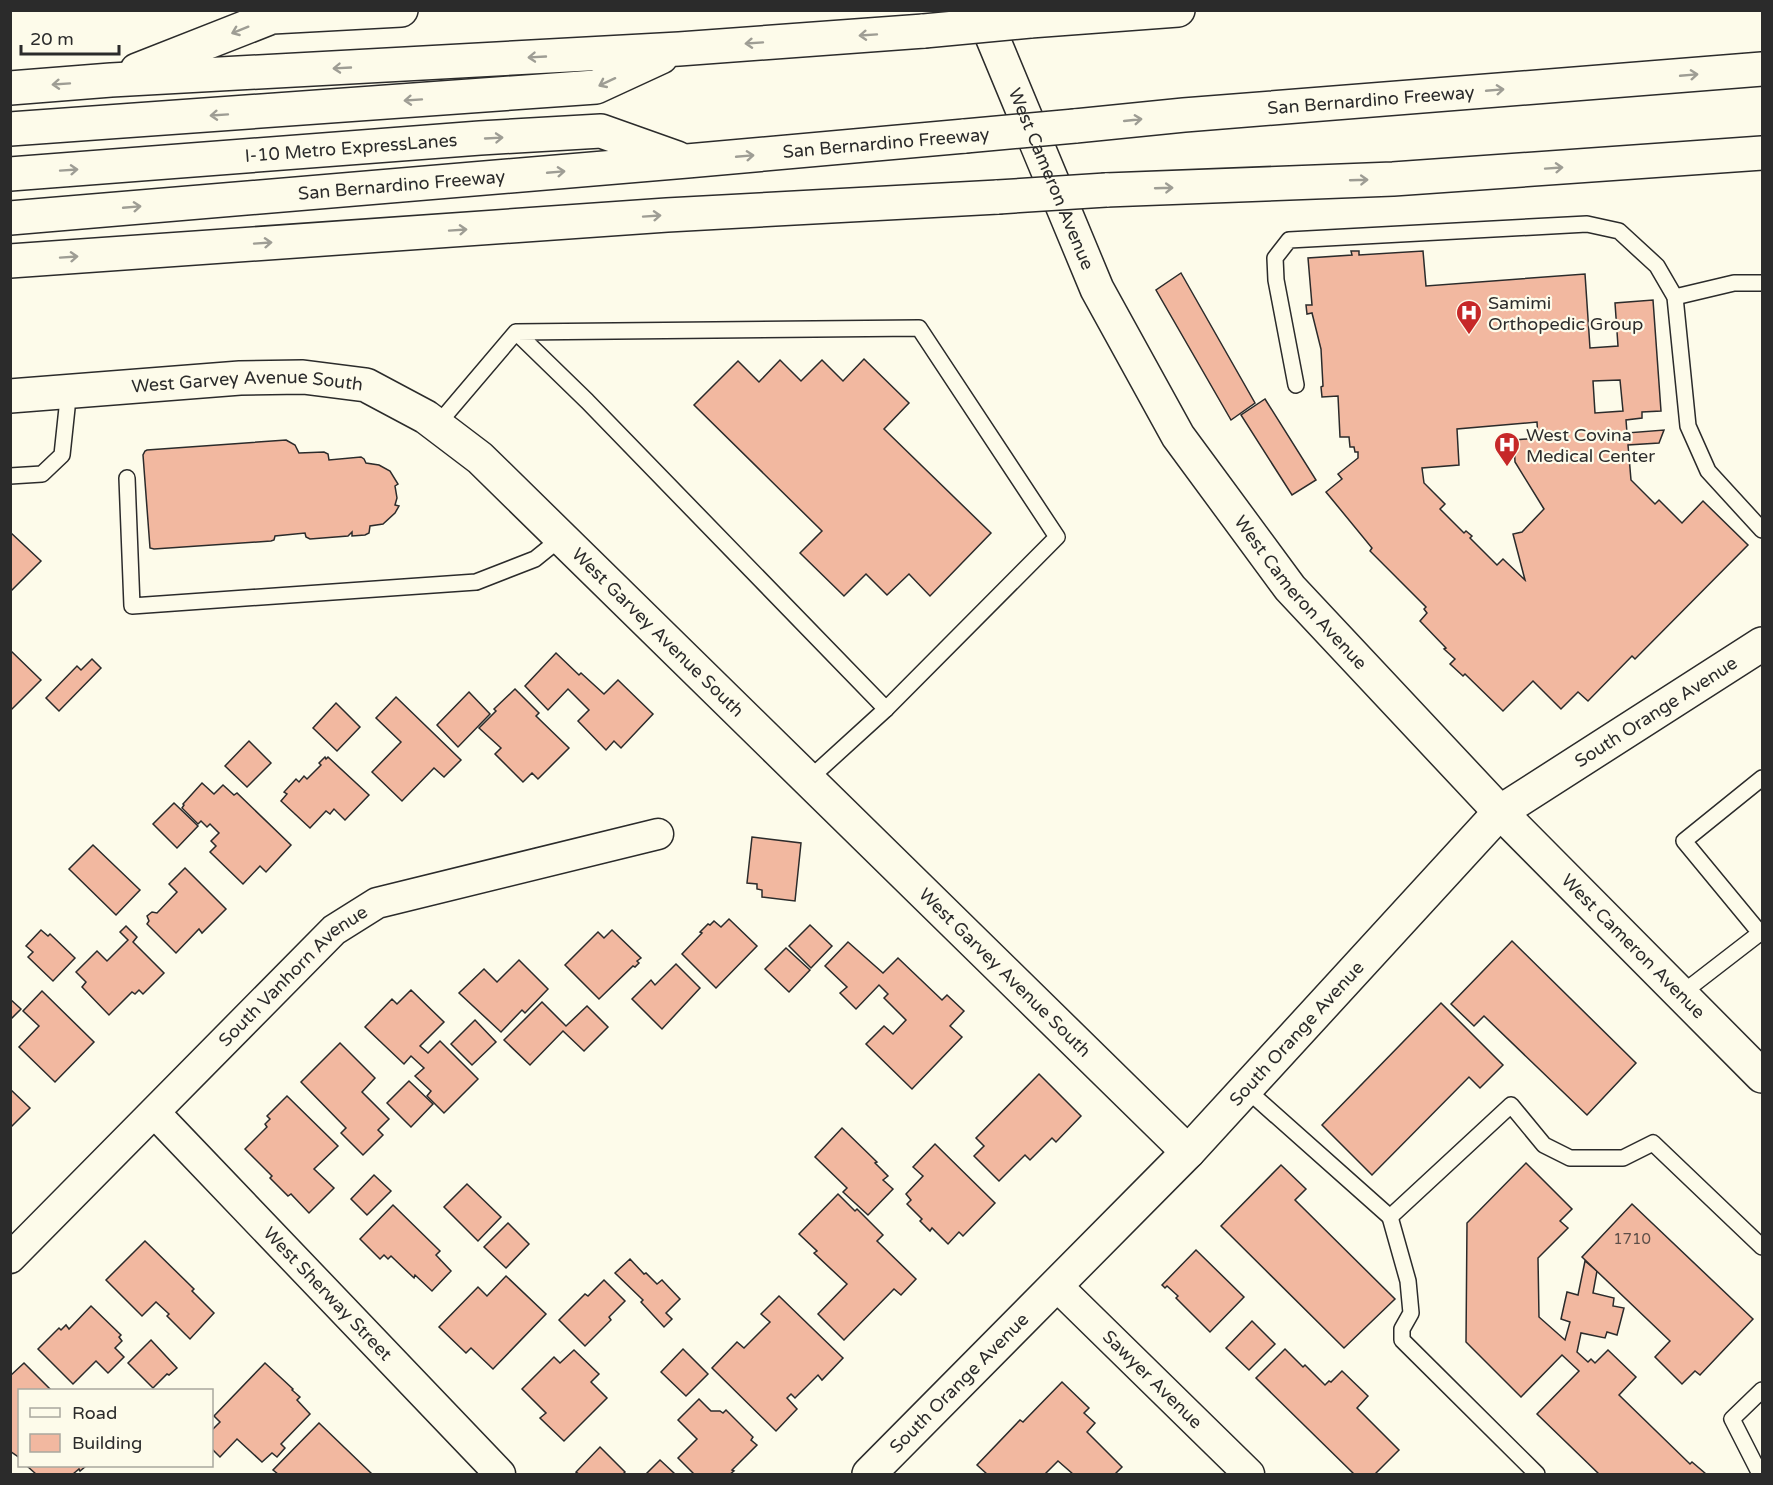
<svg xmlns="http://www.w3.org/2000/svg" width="1773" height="1485" viewBox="0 0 1773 1485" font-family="'Varela Round',sans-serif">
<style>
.building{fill:#f2b8a0;stroke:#2b2b2b;stroke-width:1.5;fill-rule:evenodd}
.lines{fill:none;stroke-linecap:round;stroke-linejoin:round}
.service-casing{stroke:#2b2b2b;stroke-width:18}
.minor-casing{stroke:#2b2b2b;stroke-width:33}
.tertiary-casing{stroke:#2b2b2b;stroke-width:36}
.motorway-casing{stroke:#2b2b2b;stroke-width:36}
.service{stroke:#fdfbea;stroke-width:15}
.minor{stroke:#fdfbea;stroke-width:30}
.tertiary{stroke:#fdfbea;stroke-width:33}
.motorway{stroke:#fdfbea;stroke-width:33}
.motorway-bridge-casing{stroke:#2b2b2b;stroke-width:36;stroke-linecap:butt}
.motorway-bridge{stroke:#fdfbea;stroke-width:33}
.oneway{stroke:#9e9d94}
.labels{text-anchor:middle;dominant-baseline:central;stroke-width:4.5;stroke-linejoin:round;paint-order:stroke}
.number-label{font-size:15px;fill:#5d4e48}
.street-label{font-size:18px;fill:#2b2b2b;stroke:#fdfbea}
.poi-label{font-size:18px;fill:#2b2b2b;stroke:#fdfbea;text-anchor:start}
</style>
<rect width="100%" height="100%" fill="#fdfbea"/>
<!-- building -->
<g class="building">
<path d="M1351,251H1359V255L1423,251L1426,286L1585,274L1590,348L1618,346L1615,303L1653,300L1661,411L1642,412V418L1626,420L1627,433L1664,430L1659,443L1628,445L1631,480L1655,504L1659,500L1682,523L1703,501L1748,545L1635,659L1632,656L1588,701L1578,692L1561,709L1533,681L1503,711L1465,674L1463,676L1450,664L1455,659L1444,649L1446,648L1420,621L1427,613L1424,609L1426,607L1370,551L1372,548L1326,492L1342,479L1338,474L1358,458V452H1355L1354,447H1350L1349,437H1340L1338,396L1322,397L1321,387L1323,386L1321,349L1312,313L1307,314L1306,305H1312L1308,258L1352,255ZM1620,380L1623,411L1595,413L1593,381ZM1537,422L1538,438L1514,440L1515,462L1544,509L1522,532L1513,534L1525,580L1503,559L1497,565L1470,538L1472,536L1466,531L1464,533L1440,509L1445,504L1424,483L1422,468L1459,465L1457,429Z"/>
<path d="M1181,273L1255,403L1231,420L1156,290Z"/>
<path d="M864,359L909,403L884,429L991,533L930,596L909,574L887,595L866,574L844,596L800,553L822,531L694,405L738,361L759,382L780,360L801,381L822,360L843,381Z"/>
<path d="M1265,399L1316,480L1292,495L1241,415Z"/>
<path d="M286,440L295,445L299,453L324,452L328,454L329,460L361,457L364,459L366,463L379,465L390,471L398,484L395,486L397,498L395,505L399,506L395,513L383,524L370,526L369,533L365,535L352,536V532L348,536L310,539L306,537L305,533L275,536L274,540L271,541L154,549L150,548L143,455L145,451L147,450Z"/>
<path d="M10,532L41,561L10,592Z"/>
<path d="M10,650L41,680L10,711Z"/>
<path d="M556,653L579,675L581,673L604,694L618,680L653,714L621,748L614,741L606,750L578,721L589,710L568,689L548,710L525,686Z"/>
<path d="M92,659L101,668L59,711L46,698L77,666L81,670Z"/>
<path d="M515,689L539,713L536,716L569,748L538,779L532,773L523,782L495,754L501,748L479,728L496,711L494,709Z"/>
<path d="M469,692L490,714L458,747L437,725Z"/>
<path d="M396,697L461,760L444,777L434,768L402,801L372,772L401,742L376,718Z"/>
<path d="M336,703L360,727L337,751L313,728Z"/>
<path d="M249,741L271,763L247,787L225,766Z"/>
<path d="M325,757L326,759L328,757L369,795L345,820L334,809L330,814L326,811L310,828L281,801L287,794L284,792L296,779L299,782L304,776L307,779L321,765L319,763Z"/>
<path d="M202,783L214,794L223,785L234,795L237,793L291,845L266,872L260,866L243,884L210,852L216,846L211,841L219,833L210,824L207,827L201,821L198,824L182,808L184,805L183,804Z"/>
<path d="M174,803L198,826L177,848L153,824Z"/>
<path d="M752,837L801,843L795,901L762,897V890L757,889V884L747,883Z"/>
<path d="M93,845L140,890L116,915L69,869Z"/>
<path d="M185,868L226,909L202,933L199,929L176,953L147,924L149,921L147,916L152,912L157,913L177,892L169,884Z"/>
<path d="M729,919L757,946L716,988L682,954L702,933L700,932L708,924L710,925L714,921L721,927Z"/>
<path d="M810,925L832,946L811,968L789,946Z"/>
<path d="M126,926L137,937L133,942L164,973L143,994L139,990L135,994L132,992L109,1015L82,987L86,982L76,972L97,951L107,961L128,940L120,932Z"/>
<path d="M41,930L48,936L50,934L75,958L53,981L28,957L33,952L26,946Z"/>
<path d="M612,930L641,958L637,961L639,963L635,967L633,966L599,999L565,965L598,932L604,938Z"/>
<path d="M1512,941L1636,1063L1587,1115L1484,1016L1474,1026L1451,1004Z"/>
<path d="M848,942L883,973L898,958L942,1000L947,995L964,1011L950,1026L962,1037L912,1089L866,1044L884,1026L893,1034L906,1020L884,998L888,994L879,985L856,1009L840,993L847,987L825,966Z"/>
<path d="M786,948L810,970L789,992L765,969Z"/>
<path d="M519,960L548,989L525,1013L522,1010L501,1032L459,993L484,969L497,982Z"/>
<path d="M676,964L700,988L662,1029L632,999L651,980L655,985Z"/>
<path d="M411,990L444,1022L420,1046L428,1053L440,1041L478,1079L444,1113L427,1096L431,1091L415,1076L424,1068L411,1056L404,1064L365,1027L392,999L397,1004Z"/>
<path d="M42,991L94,1042L55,1082L19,1047L39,1026L23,1011Z"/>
<path d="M10,999L21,1009L10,1020Z"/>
<path d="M542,1002L566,1026L587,1006L608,1027L584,1051L563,1031L530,1065L504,1040Z"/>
<path d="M1441,1003L1503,1065L1480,1088L1469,1077L1372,1175L1322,1125Z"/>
<path d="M475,1020L496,1042L472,1065L451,1044Z"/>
<path d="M340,1043L375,1078L362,1092L389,1119L378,1130L383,1135L363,1155L341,1133L346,1128L301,1082Z"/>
<path d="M1039,1074L1081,1116L1056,1142L1052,1138L1030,1160L1025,1155L999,1181L974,1156L984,1146L976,1138Z"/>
<path d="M409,1081L433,1104L411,1127L387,1103Z"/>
<path d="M10,1089L30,1108L10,1128Z"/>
<path d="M287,1096L338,1146L314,1169L334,1188L309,1213L291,1194L288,1196L270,1178L272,1176L245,1149L267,1127L265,1124L270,1119L267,1116Z"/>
<path d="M842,1128L877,1162L875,1163L888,1176L883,1180L893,1189L868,1215L843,1192L847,1188L815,1157Z"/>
<path d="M935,1144L995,1203L963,1236L959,1232L948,1244L932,1228L930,1231L920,1221L922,1219L907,1204L911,1200L906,1194L923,1176L913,1167Z"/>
<path d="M1526,1163L1572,1209L1560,1221L1568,1228L1538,1258L1539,1317L1565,1340L1570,1322L1561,1319L1567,1292L1578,1295L1585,1261L1597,1271L1593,1293L1614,1298L1613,1306L1624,1308L1617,1335L1607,1332L1605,1338L1581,1333L1577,1352L1588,1362L1591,1359L1595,1363L1608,1350L1636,1377L1619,1395L1690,1464L1692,1462L1706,1474H1599L1537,1414L1579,1371L1562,1355L1521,1397L1466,1342L1467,1223Z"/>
<path d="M1281,1165L1306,1189L1295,1200L1395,1299L1344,1348L1221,1226Z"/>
<path d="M374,1175L391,1191L367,1215L351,1199Z"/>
<path d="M467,1184L501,1217L478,1241L444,1207Z"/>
<path d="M838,1194L855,1211L857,1209L883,1235L877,1241L916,1279L901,1295L894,1289L844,1340L818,1314L847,1284L814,1253L817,1251L799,1234Z"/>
<path d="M1632,1204L1753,1319L1700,1375L1695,1371L1682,1384L1655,1357L1670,1341L1582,1257Z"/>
<path d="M393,1205L440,1251L436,1255L451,1271L432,1291L415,1275L414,1278L391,1256L388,1259L384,1255L380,1259L360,1239Z"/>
<path d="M508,1223L529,1244L506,1268L484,1247Z"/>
<path d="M145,1241L194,1289L192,1291L214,1313L190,1339L167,1316L169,1314L156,1302L142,1316L106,1280Z"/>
<path d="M1196,1250L1244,1297L1210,1332L1176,1298L1178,1296L1167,1286L1165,1288L1162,1285Z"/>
<path d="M630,1259L644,1274L646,1273L657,1284L662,1280L680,1299L666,1313L672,1319L664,1327L641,1302L643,1300L615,1273Z"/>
<path d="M506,1276L546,1314L493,1369L471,1348L466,1353L439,1327L478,1287L487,1296Z"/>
<path d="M604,1280L625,1301L609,1317L611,1320L585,1346L559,1320L585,1294L588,1296Z"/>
<path d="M779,1296L843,1358L822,1380L818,1375L795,1398L791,1394L787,1398L797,1409L776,1431L712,1368L737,1342L744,1348L770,1322L761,1314Z"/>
<path d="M91,1306L121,1335L119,1337L122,1341L115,1348L124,1357L108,1373L96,1361L73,1384L38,1349L59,1328L61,1330L66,1325L69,1329Z"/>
<path d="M1252,1321L1275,1344L1249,1370L1226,1348Z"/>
<path d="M151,1340L177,1368L169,1375L167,1374L153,1388L128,1363Z"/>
<path d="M683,1349L708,1374L686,1396L661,1372Z"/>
<path d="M1285,1349L1303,1367L1305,1365L1325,1385L1329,1381L1331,1382L1342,1371L1368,1396L1357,1408L1399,1450L1375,1474H1354L1256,1378Z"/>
<path d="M574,1350L599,1374L591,1382L607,1398L564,1441L540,1418L546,1413L522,1389L554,1357L560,1363Z"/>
<path d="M24,1363L51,1390H20V1458L10,1451V1376Z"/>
<path d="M265,1363L293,1389L292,1390L300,1397L297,1400L310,1414L281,1444L285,1448L277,1457L272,1453L262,1462L237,1439L220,1457L212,1449V1430L220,1422L214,1416Z"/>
<path d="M1062,1382L1089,1408L1084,1413L1095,1423L1087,1432L1122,1467L1115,1474H1073L1058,1461L1045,1474H987L977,1465L1020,1420L1023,1422Z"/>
<path d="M699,1399L711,1411H720L723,1413L726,1410L753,1437L751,1440L757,1445L732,1470L734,1471L730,1474H694L678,1458L697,1439L678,1420Z"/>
<path d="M319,1423L372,1474H278L273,1470Z"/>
<path d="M600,1447L625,1472L623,1474H579L576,1472Z"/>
<path d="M660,1460L675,1474H646Z"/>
<path d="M27,1466H86L80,1471L79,1469L73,1474H36Z"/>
</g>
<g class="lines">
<defs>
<g id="service">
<path d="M1675,297L1734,283H1762"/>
<path d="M1296,385L1276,280L1275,258L1289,240L1587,224L1619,231L1657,266L1675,297L1688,426L1708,471L1762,530"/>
<path d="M437,425L516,332L587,401L886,709L1057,537L919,328L516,332"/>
<path d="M10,476L42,474L62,455L67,408L64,392"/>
<path d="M127,478L132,606L476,582L535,559L561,538"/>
<path d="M808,780L886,709"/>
<path d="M1681,994L1760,933L1684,841L1762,778"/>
<path d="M1246,1089L1390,1217L1511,1105L1544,1145L1570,1158H1623L1653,1143L1762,1247"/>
<path d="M1390,1217L1408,1281L1411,1313L1402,1329V1340L1537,1474"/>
<path d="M1760,1474L1732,1419L1762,1390"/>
</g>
<g id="minor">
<path id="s1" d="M155,1113L500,1474"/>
<path id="s2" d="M10,1258L334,930L377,903L658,834"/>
<path id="s3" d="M1056,1285L1249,1474"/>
</g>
<g id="tertiary">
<path id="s4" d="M981,10L1097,289L1178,436L1290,588L1500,812L1762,1076"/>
<path id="s5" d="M10,396L240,378L303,377L366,385L426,417L480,458L1188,1152"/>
<path id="s6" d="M869,1474L1188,1152L1500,812L1762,644"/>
</g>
<g id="motorway">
<path d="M1030,21L1178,10"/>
<path d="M137,70L272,17L401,10"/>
<path d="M10,88L111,80L679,49L924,31"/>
<path id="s7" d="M1075,126L1184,115L1762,69"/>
<path d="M10,129L596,87L661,57"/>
<path id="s8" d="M10,174L480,138L601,131L677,158"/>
<path d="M1106,190L1393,179L1762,153"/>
<path id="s9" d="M10,218L687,161L965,136"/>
<path d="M10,261L667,215L998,197"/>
</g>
</defs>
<!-- service casing -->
<use href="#service" class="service-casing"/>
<!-- minor casing -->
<use href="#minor" class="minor-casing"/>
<!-- tertiary casing -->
<use href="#tertiary" class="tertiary-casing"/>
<!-- motorway casing -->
<use href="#motorway" class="motorway-casing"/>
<!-- service -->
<use href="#service" class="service"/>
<!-- minor -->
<use href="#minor" class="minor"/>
<!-- tertiary -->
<use href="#tertiary" class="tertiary"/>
<!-- motorway -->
<use href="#motorway" class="motorway"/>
<defs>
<g id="motorway-bridge">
<path d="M924,31L1030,21"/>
<path d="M965,136L1075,126"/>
<path d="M998,197L1106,190"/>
</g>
</defs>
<!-- motorway-bridge casing -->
<use href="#motorway-bridge" class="motorway-bridge-casing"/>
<!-- motorway-bridge -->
<use href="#motorway-bridge" class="motorway-bridge"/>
</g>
<!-- one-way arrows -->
<defs><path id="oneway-shaft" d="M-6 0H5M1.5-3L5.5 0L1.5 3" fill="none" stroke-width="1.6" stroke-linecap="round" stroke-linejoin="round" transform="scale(1.5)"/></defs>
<g class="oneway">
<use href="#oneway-shaft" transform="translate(240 30) rotate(158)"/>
<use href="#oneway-shaft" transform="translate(868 35) rotate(176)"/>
<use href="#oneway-shaft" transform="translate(754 43) rotate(176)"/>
<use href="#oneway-shaft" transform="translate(537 57) rotate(177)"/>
<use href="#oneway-shaft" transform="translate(342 68) rotate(177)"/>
<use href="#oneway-shaft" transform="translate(1689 75) rotate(-5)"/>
<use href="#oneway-shaft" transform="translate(607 82) rotate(155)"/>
<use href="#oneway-shaft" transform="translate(61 84) rotate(176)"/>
<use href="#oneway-shaft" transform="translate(1495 90) rotate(-5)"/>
<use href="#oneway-shaft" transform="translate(413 100) rotate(176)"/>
<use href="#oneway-shaft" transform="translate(219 115) rotate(176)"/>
<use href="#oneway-shaft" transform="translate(1133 120) rotate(-6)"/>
<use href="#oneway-shaft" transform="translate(494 138) rotate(-3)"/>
<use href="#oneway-shaft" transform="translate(745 156) rotate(-5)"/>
<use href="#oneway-shaft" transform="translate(1554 168) rotate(-4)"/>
<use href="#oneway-shaft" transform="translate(69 170) rotate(-4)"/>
<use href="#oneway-shaft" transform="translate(556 172) rotate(-5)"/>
<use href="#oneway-shaft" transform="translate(1359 180) rotate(-2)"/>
<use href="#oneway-shaft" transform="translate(1164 188) rotate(-2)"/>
<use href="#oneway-shaft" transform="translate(132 207) rotate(-5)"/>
<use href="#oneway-shaft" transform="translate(652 216) rotate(-4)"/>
<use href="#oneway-shaft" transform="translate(458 230) rotate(-4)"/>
<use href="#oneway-shaft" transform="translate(263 243) rotate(-4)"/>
<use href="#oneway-shaft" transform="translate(69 257) rotate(-4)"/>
</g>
<!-- icons -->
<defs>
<symbol id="hospital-pin" viewBox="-11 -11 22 30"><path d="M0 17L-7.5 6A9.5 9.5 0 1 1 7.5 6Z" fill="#c62828" stroke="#fdfbea"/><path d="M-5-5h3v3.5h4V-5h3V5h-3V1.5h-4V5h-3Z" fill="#fff"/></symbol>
</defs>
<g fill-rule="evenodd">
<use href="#hospital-pin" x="1454" y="298" width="30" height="40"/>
<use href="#hospital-pin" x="1492" y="430" width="30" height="40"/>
</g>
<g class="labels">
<!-- number labels -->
<g class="number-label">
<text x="1632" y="1239">1710</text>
</g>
<!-- street labels -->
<g class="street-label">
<text stroke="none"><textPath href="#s7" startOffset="297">San Bernardino Freeway</textPath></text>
<text transform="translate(886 143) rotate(-5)">San Bernardino Freeway</text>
<text stroke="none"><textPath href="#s8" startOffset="342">I-10 Metro ExpressLanes</textPath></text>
<text stroke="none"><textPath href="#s4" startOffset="183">West Cameron Avenue</textPath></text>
<text stroke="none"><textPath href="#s9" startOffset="393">San Bernardino Freeway</textPath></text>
<text stroke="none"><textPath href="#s5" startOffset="238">West Garvey Avenue South</textPath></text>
<text stroke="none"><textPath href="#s4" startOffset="669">West Cameron Avenue</textPath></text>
<text stroke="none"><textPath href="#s5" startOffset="742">West Garvey Avenue South</textPath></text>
<text stroke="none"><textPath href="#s6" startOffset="1100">South Orange Avenue</textPath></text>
<text stroke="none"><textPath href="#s4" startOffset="1155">West Cameron Avenue</textPath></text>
<text stroke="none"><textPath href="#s5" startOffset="1228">West Garvey Avenue South</textPath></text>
<text stroke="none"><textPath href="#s2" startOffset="400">South Vanhorn Avenue</textPath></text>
<text stroke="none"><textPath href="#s6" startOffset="614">South Orange Avenue</textPath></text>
<text stroke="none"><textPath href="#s1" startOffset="250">West Sherway Street</textPath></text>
<text stroke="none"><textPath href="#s3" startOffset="135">Sawyer Avenue</textPath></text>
<text stroke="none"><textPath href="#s6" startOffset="128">South Orange Avenue</textPath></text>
</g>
<!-- poi labels -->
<g class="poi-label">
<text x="1488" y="303">Samimi<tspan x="1488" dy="21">Orthopedic Group</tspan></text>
<text x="1526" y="435">West Covina<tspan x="1526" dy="21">Medical Center</tspan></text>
</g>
</g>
<!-- border -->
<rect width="1773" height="1485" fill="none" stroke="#2b2b2b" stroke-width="24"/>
<!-- legend -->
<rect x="18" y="1389" width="195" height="78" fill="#fdfbea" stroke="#a9a89e" stroke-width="1.5"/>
<rect x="30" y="1408" width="30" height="9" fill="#fdfbea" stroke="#a9a89e" stroke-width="1.5"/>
<text x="72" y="1419" font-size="18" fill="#2b2b2b">Road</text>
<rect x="30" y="1434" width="30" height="18" fill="#f2b8a0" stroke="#a9a89e" stroke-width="1.5"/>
<text x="72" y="1449" font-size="18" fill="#2b2b2b">Building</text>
<!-- scale -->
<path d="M21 45v9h98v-9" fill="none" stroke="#2b2b2b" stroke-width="3"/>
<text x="30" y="45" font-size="18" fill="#2b2b2b" stroke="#fdfbea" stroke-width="4.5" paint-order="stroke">20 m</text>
</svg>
